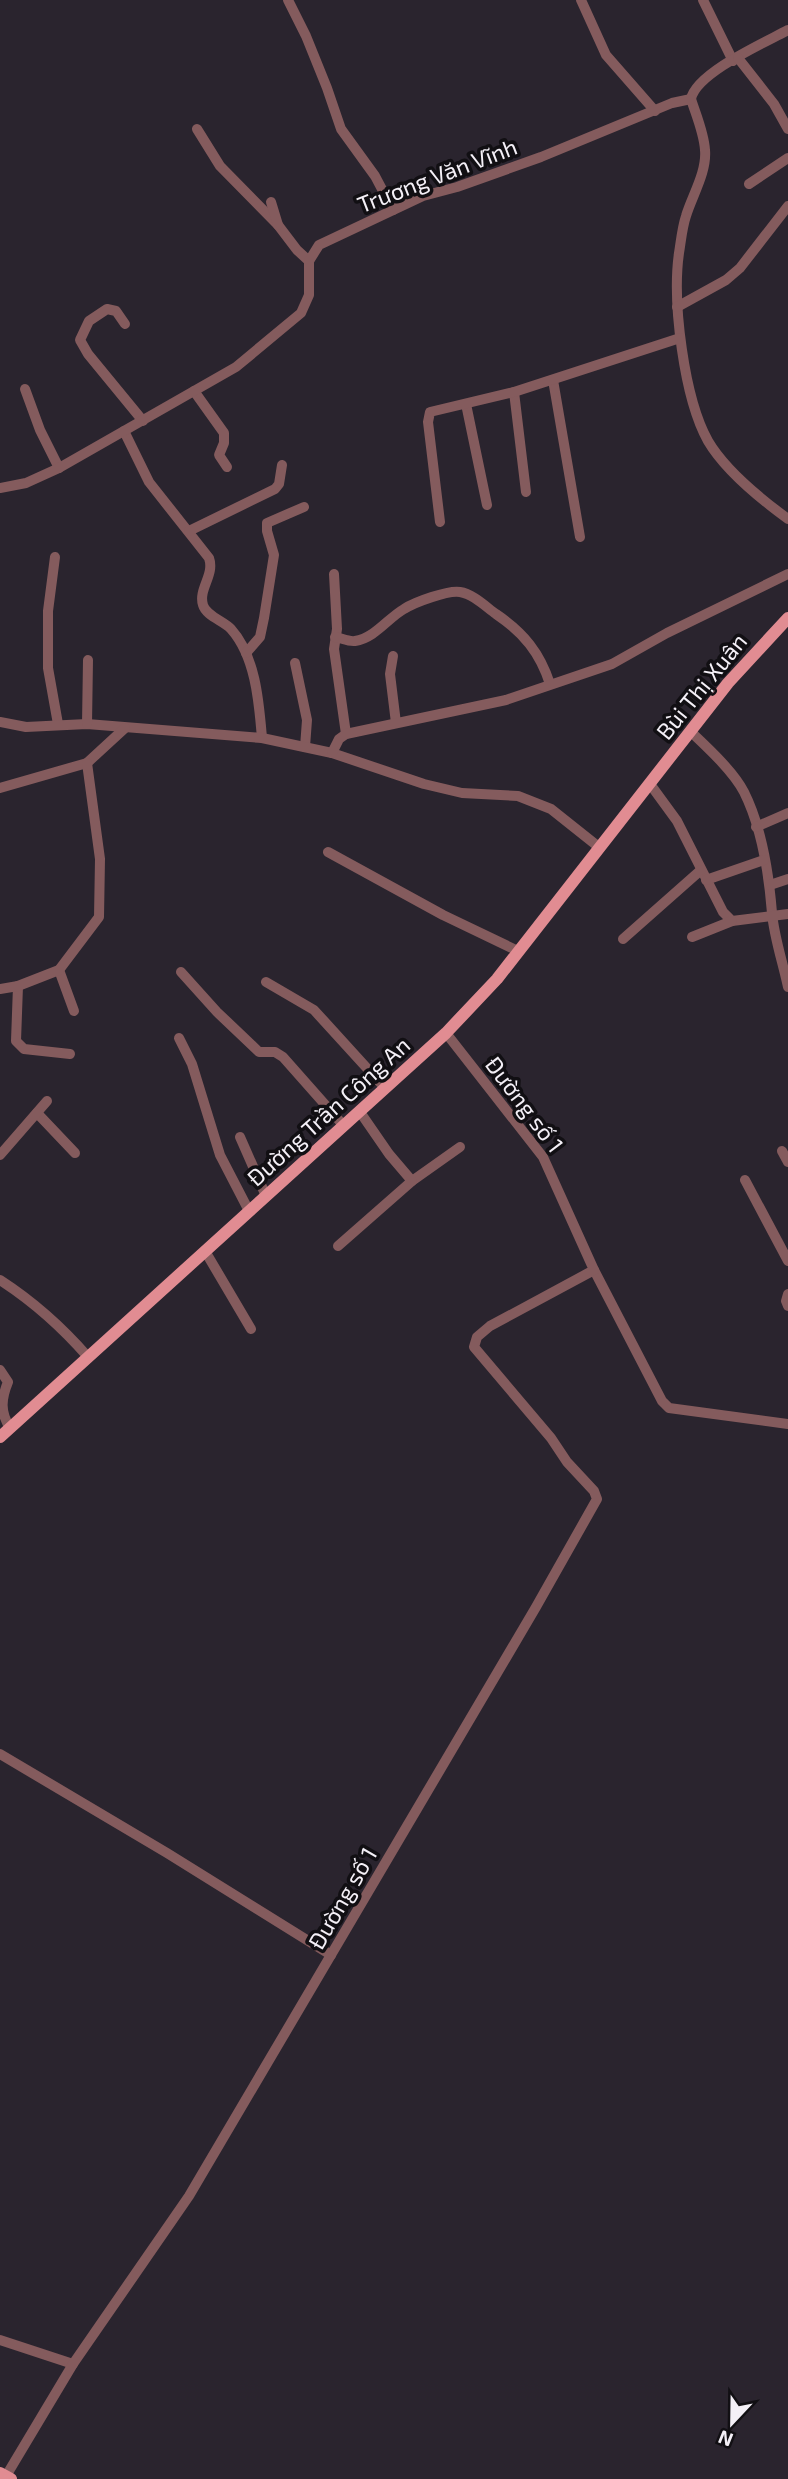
<svg xmlns="http://www.w3.org/2000/svg" width="788" height="2479" viewBox="0 0 788 2479" font-family="'Exo 2',sans-serif">
<style>
.lines{fill:none;stroke-linecap:round;stroke-linejoin:round}
.minor{stroke:#845b5d;stroke-width:10}
.major{stroke:#e18c92;stroke-width:12}
.labels{text-anchor:middle;dominant-baseline:central;stroke-width:7;stroke-linejoin:round;paint-order:stroke}
.street-label{font-size:23px;fill:#f4f0f7;stroke:#110f13}
</style>
<rect width="100%" height="100%" fill="#2a242e"/>
<g class="lines">
<!-- minor -->
<g class="minor">
<path d="M288,0L306,36L327,88L341,129L375,176L393,210"/>
<path d="M581,0L606,55L655,111"/>
<path d="M703,0L733,61"/>
<path d="M788,30C764,43 696,73 691,99C696,115 704,133 705,150C707,172 692,196 686,216C682,228 681,241 679,253C672,302 684,398 708,441C725,470 762,500 788,519"/>
<path d="M738,58L774,104L788,129"/>
<path d="M197,129L220,166L278,225L297,250L309,261"/>
<path d="M749,184L788,158"/>
<path d="M271,202L278,225"/>
<path d="M677,307L726,280L740,268L788,206"/>
<path d="M125,324L116,311L107,309L89,321L80,340L88,354L143,421"/>
<path d="M553,380L580,537"/>
<path d="M25,389L40,430L59,468"/>
<path d="M194,391L224,433V443L219,455L227,467"/>
<path d="M514,392L526,492"/>
<path d="M466,404L487,505"/>
<path d="M124,431L149,482L209,558C215,575 198,589 203,605C206,616 224,621 231,629C256,657 259,703 262,738"/>
<path d="M0,488L26,483L59,468L236,367L301,313L309,295V261L319,245L423,196L457,187L541,157L672,103L691,99"/>
<path d="M440,522L428,422L430,412L514,392L680,338"/>
<path d="M189,531L275,489L279,484L282,465"/>
<path d="M55,557L48,611V668L58,724"/>
<path d="M334,574L337,629L334,649L346,734"/>
<path d="M335,637C341,638 349,642 355,641C375,638 388,618 404,609C415,602 448,590 460,592C473,594 485,606 496,614C524,633 540,653 550,684"/>
<path d="M246,653L260,637L264,618L274,555L267,531V523L304,507"/>
<path d="M393,656L390,674L396,723"/>
<path d="M295,663L307,720L305,747"/>
<path d="M0,722L26,727L87,724L262,738L332,753L424,784L462,793L518,796L551,809L600,848"/>
<path d="M87,724L88,660"/>
<path d="M690,731C708,748 733,771 744,792C761,826 769,875 772,913C774,937 783,963 788,987"/>
<path d="M332,753L339,739L346,734L506,700L612,664L667,633L788,574"/>
<path d="M650,784L677,821L723,912L732,921L788,914"/>
<path d="M0,788L87,763L125,728"/>
<path d="M756,827L788,813"/>
<path d="M328,852L443,915L518,951"/>
<path d="M706,880L764,860"/>
<path d="M770,885L788,879"/>
<path d="M692,937L732,921"/>
<path d="M623,939L701,870"/>
<path d="M59,970L74,1011"/>
<path d="M181,972L217,1012L259,1052H275L283,1057L344,1126"/>
<path d="M266,982L314,1010L385,1088"/>
<path d="M18,986L16,1041L24,1049L70,1054"/>
<path d="M0,989L18,986L59,970L99,917L100,859L87,763"/>
<path d="M179,1038L192,1064L220,1155L249,1211"/>
<path d="M37,1113L75,1153"/>
<path d="M240,1137L266,1196"/>
<path d="M782,1151L788,1162"/>
<path d="M0,1155L47,1101"/>
<path d="M745,1180L788,1261"/>
<path d="M412,1181L460,1147"/>
<path d="M338,1246L412,1181L389,1154L360,1112"/>
<path d="M205,1251L251,1329"/>
<path d="M594,1270L662,1401L669,1408L788,1424"/>
<path d="M0,1280C34,1302 61,1326 88,1357"/>
<path d="M788,1294L786,1301L788,1306"/>
<path d="M0,1370L8,1382C1,1399 0,1412 10,1428"/>
<path d="M0,1754L167,1853L331,1955"/>
<path d="M0,2340L73,2364"/>
<path d="M6,2476L73,2364L189,2196L536,1607L597,1499L594,1491L567,1462L551,1438L474,1347L477,1337L490,1326L594,1270L543,1157L446,1033"/>
</g>
<!-- major -->
<g class="major">
<path d="M0,1437L446,1033L497,979L728,683L788,618"/>
<path d="M0,2473L11,2479"/>
</g>
</g>
<g class="labels">
<!-- street labels -->
<g class="street-label">
<text transform="translate(437 175) rotate(-21)">Trương Văn Vĩnh</text>
<text transform="translate(701 686) rotate(-51)">Bùi Thị Xuân</text>
<text transform="translate(525 1104) rotate(53)">Đường số 1</text>
<text transform="translate(328 1111) rotate(-42)">Đường Trần Công An</text>
<text transform="translate(342 1898) rotate(-60)">Đường số 1</text>
</g>
</g>
<!-- north arrow -->
<g transform="translate(732 2423) rotate(202)" stroke="#110f13" stroke-width="5" paint-order="stroke">
<path d="M0-5L12 26L0 18L-12 26Z" fill="#f4f0f7"/>
<text y="-10" font-size="19" font-weight="bold" text-anchor="middle" fill="#f4f0f7">N</text>
</g>
</svg>
